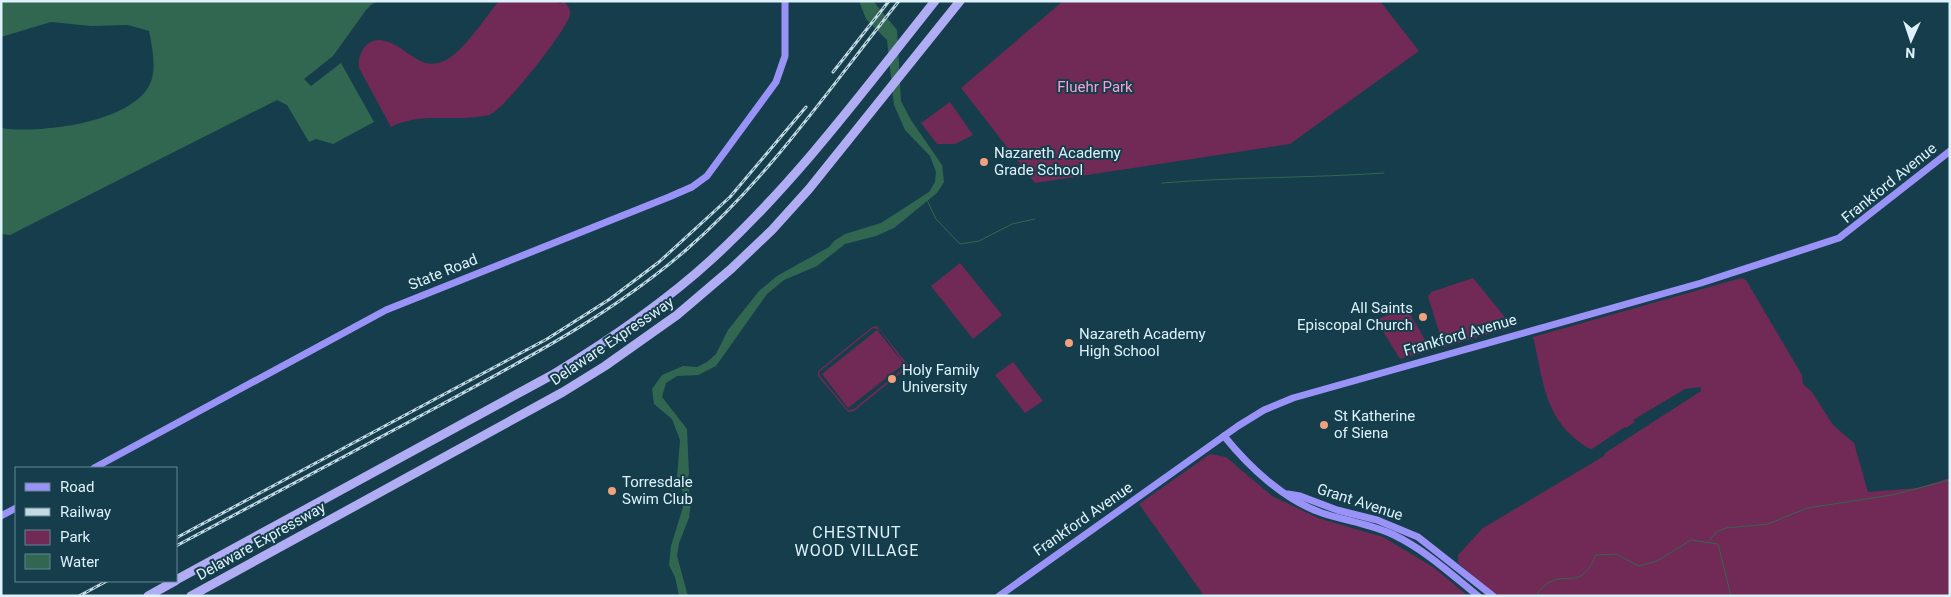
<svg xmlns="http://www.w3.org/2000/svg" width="1951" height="597" viewBox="0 0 1951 597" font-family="Roboto,sans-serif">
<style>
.green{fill:#712955;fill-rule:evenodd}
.water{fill:#316751}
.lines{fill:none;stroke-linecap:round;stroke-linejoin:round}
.stream{stroke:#316751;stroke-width:1}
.major{stroke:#9a93f7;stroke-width:7}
.highway{stroke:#b0adf5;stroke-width:9}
.rail-casing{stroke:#c3dae4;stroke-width:3}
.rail{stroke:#153d4c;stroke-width:1;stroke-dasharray:4;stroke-linecap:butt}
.poi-dot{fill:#f1a17c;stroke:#153d4c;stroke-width:2}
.labels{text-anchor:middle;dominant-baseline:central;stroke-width:4;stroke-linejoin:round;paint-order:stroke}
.park-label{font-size:15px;fill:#f8a0d1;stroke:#153d4c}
.poi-label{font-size:15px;fill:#ddf2fb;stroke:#153d4c;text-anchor:start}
.street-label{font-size:15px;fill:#ddf2fb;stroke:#153d4c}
.neighbourhood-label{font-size:16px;letter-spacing:1px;fill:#ddf2fb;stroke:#153d4c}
</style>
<rect width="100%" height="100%" fill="#153d4c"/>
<!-- green -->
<g class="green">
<path d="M499,1H558L560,4L564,1C567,5 571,9 570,15C566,31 503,111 489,115C456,123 421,111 391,127L359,68C357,53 368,36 385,41C407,46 419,72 444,61C463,53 485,17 499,1Z"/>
<path d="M1063,1H1380L1419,51L1290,144L1035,183L961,88Z"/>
<path d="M950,102L973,135L955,144H937L921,123Z"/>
<path d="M960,263L1002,315L973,339L931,286Z"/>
<path d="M1473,278L1513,327L1444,347L1428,297L1431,292Z"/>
<path d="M1741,278L1746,280L1802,375L1803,384L1812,392L1833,425L1854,443L1868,492L1917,488L1950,478V596H1497L1458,563V555L1483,528L1604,456L1605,453L1701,391V387L1685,389L1633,420L1635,422L1626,428L1625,427L1592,449L1588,448C1544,421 1544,383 1533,337Z"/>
<path d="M1407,307C1414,323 1424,335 1430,351L1400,359L1376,320Z"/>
<path d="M877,326L908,365L912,364L854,411L848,412L818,376V371L872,327ZM873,328L879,329L906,366L854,409L848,410L820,376L819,372Z"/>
<path d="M877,330L904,364L848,408L822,374Z"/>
<path d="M1013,362L1043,401L1025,413L995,375Z"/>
<path d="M1210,454L1226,457L1272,496L1318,518L1383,537L1433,567L1468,596H1204L1139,504Z"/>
</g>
<!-- water -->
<g class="water">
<path d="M1,1H379L372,4L366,10L333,56L304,79L311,86L341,63L374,122L333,144L316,139L309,142L287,105L277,100L10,235L1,234V128C38,134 132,123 150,84C157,69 152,46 149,31L128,25L91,26L51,22L1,37Z"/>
<path d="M859,1H873L897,30L901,101L911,120L942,165L944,182L937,193L894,228L876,236L845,244L817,266L784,280L767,294L716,366L698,375L677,376L666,383L662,397L687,429L689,474L687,480L691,501L689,518L679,543L677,556L688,596H679L675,577L669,565L671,546L683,507V493L677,477L680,440L672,419L654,404L652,389L662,375L683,366L697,367L707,362L716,354L728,330L759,291L777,276L829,247L834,241L845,234L881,223L929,192L935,182L936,172L930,156L905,130L894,105L887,40L866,19Z"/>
</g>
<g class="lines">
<!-- stream -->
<g class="stream">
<path d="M1162,183C1236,177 1310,178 1384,173"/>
<path d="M927,200L936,219L960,244L979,241L1012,224L1035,219"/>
<path d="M1710,540L1716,532L1726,528L1768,524L1807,508L1892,495L1950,480"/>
<path d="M1499,595L1505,596"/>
<path d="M1536,596C1539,592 1542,587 1546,584C1568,570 1580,592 1596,555L1616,554L1639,566L1657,561L1691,540L1718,544L1731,596"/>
</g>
<!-- major -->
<g class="major">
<path d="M1224,436C1249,467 1284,500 1322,513C1346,521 1371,524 1394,535C1425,550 1451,574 1478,596"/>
<path d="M94,468L386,310L669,197L692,187L707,176L776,82L785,56V1"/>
<path d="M1288,494L1300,496L1337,510L1377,520L1418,537L1493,596"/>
<path d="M1,516L16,508"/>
<path d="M999,596L1238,426L1264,410L1293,398L1701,283L1839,238L1950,151"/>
</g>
<!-- highway -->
<g class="highway">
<path d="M176,580L552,375C608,341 663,304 712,259C796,182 864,90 935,1"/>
<path d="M148,596L175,581"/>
<path d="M191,596L563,392L605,366L677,315L731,269L772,230L809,189L960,1"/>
</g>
<defs>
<g id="rail">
<path d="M833,72L889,1"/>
<path d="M176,538L547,339L610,299L659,262L730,197L806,107"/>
<path d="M176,546C263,500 350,454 437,407C524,360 611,315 686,250C769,178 831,86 899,1"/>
<path d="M79,596L107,581"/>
</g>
</defs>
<!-- rail casing -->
<use href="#rail" class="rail-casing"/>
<!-- rail -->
<use href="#rail" class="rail"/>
</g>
<!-- markers -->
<g class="poi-dot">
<circle cx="984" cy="162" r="5"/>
<circle cx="1423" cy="317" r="5"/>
<circle cx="1069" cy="343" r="5"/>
<circle cx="892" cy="379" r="5"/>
<circle cx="1324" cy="425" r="5"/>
<circle cx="612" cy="491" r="5"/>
</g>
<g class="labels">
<!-- park labels -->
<g class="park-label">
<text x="1095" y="87">Fluehr Park</text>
</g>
<!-- poi labels -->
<g class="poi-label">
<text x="994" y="153">Nazareth Academy<tspan x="994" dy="17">Grade School</tspan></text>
<text x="1413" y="308" text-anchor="end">All Saints<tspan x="1413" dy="17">Episcopal Church</tspan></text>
<text x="1079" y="334">Nazareth Academy<tspan x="1079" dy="17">High School</tspan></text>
<text x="902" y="370">Holy Family<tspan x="902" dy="17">University</tspan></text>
<text x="1334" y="416">St Katherine<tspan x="1334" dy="17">of Siena</tspan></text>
<text x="622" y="482">Torresdale<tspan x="622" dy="17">Swim Club</tspan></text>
</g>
<!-- street labels -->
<g class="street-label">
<text transform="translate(1889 183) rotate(-39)">Frankford Avenue</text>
<text transform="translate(443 272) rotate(-22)">State Road</text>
<text transform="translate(1460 335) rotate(-16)">Frankford Avenue</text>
<text transform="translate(612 341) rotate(-34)">Delaware Expressway</text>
<text transform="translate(1360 502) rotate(18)">Grant Avenue</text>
<text transform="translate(1083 519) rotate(-35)">Frankford Avenue</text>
<text transform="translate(261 541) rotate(-29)">Delaware Expressway</text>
</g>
<!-- neighbourhood labels -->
<g class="neighbourhood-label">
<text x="857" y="532">CHESTNUT<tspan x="857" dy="18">WOOD VILLAGE</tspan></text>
</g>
</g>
<!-- border -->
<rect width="1951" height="597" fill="none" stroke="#ddf2fb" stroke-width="5"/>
<!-- legend -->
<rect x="15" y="467" width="162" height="115" fill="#153d4c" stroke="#658592"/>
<rect x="25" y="483" width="25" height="8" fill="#9a93f7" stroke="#658592"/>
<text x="60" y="492" font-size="15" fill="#ddf2fb">Road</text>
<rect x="25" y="508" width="25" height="8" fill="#c3dae4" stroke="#658592"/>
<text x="60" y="517" font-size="15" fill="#ddf2fb">Railway</text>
<rect x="25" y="530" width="25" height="15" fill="#712955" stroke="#658592"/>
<text x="60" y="542" font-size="15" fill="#ddf2fb">Park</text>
<rect x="25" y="554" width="25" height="15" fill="#316751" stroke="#658592"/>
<text x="60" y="567" font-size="15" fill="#ddf2fb">Water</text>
<!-- north arrow -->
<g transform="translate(1911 40) rotate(183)" stroke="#153d4c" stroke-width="4" paint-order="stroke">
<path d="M0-4L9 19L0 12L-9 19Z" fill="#ddf2fb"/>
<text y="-8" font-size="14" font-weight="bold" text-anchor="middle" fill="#ddf2fb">N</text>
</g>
</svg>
